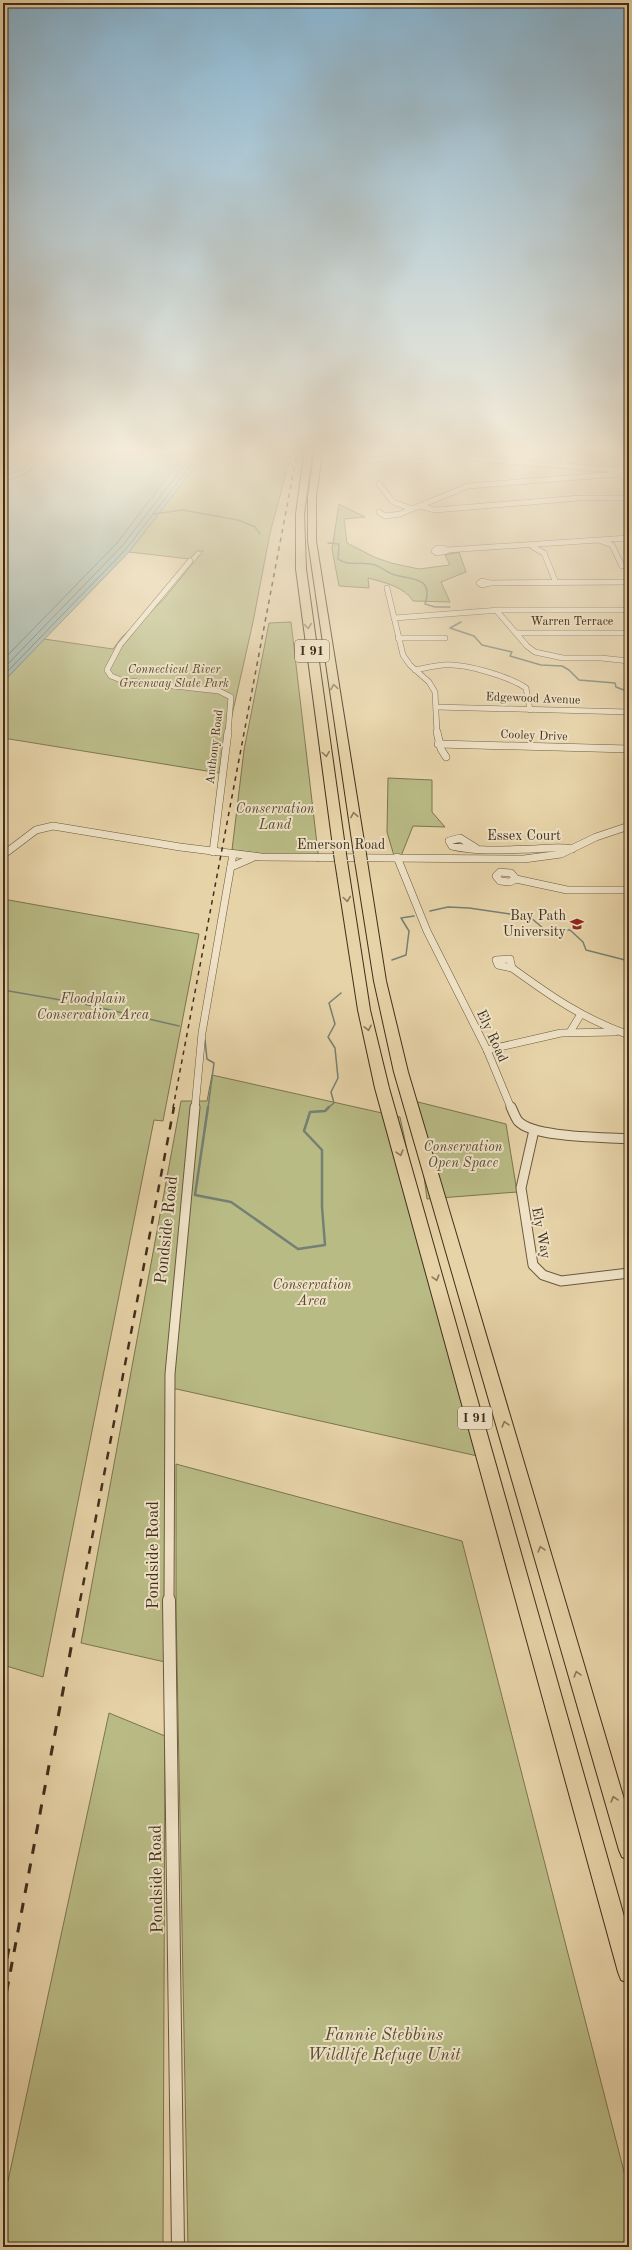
<svg xmlns="http://www.w3.org/2000/svg" width="632" height="2250" viewBox="0 0 632 2250" font-family="'Old Standard TT',serif">
<style>
.green{fill:#b9bb85;stroke:#7c7551}
.water{fill:#98b6b0;stroke:#758075}
.lines{fill:none;stroke-linecap:round;stroke-linejoin:round}
.shore{stroke:#6c7266;stroke-width:1}
.stream-far1{stroke:#758075;stroke-width:1.5}
.stream{stroke:#758075;stroke-width:2.5}
.minor-far3-casing{stroke:#6a5840;stroke-width:6}
.minor-far2-casing{stroke:#6a5840;stroke-width:8}
.minor-far1-casing{stroke:#6a5840;stroke-width:11}
.minor-casing{stroke:#6a5840;stroke-width:14}
.tertiary-casing{stroke:#6a5840;stroke-width:8}
.motorway-casing{stroke:#402f1d;stroke-width:2}
.minor-far3{stroke:#efe2c6;stroke-width:5}
.minor-far2{stroke:#efe2c6;stroke-width:7}
.minor-far1{stroke:#efe2c6;stroke-width:9}
.minor{stroke:#efe2c6;stroke-width:12}
.tertiary{stroke:#efe2c6;stroke-width:6}
.motorway{fill:#e7d3a8;fill-rule:evenodd}
.rail-far2{stroke:#402f1d;stroke-width:1.5;stroke-dasharray:4.5 4.5;stroke-linecap:butt}
.rail-far1{stroke:#402f1d;stroke-width:2.5;stroke-dasharray:8 8;stroke-linecap:butt}
.rail{stroke:#402f1d;stroke-width:3;stroke-dasharray:10 10;stroke-linecap:butt}
.motorway-bridge-casing{stroke:#402f1d;stroke-width:14;stroke-linecap:butt}
.motorway-bridge{stroke:#e7d3a8;stroke-width:12}
.oneway{stroke:#8b795c}
.labels{text-anchor:middle;dominant-baseline:central;stroke-width:4;stroke-linejoin:round;paint-order:stroke}
.far-street-label{font-size:12px;fill:#402f1d;stroke:#efe2c6}
.far-park-label{font-size:12px;font-style:italic;fill:#584b32;stroke:#efe2c6}
.shield{fill:#efe2c6;stroke:#746550;stroke-width:1}
.shield-label{font-size:13px;font-weight:bold;fill:#402f1d}
.park-label{font-size:14px;font-style:italic;fill:#584b32;stroke:#efe2c6}
.street-label{font-size:14px;fill:#402f1d;stroke:#efe2c6}
.poi-label{font-size:14px;fill:#402f1d;stroke:#efe2c6;text-anchor:end}
.near-street-label{font-size:17px;fill:#402f1d;stroke:#efe2c6}
.near-park-label{font-size:17px;font-style:italic;fill:#584b32;stroke:#efe2c6}
</style>
<rect width="100%" height="100%" fill="#e7d3a8"/>
<filter id="stains"><feTurbulence type="fractalNoise" baseFrequency=".005" numOctaves="4"/><feColorMatrix values="0 0 0 0 .2 0 0 0 0 .09 0 0 0 0 .02 0 0 0 .5 -.17"/></filter>
<radialGradient id="worn" r=".72"><stop offset=".6" stop-color="#630" stop-opacity="0"/><stop offset="1" stop-color="#630" stop-opacity=".3"/></radialGradient>
<!-- green -->
<g class="green">
<path d="M16,448H36L3,467V455Z"/>
<path d="M222,448H293L270,533L253,622L219,773L3,738V682L44,639L113,649L122,637L163,600L203,551H197L190,559L129,552L194,468Z"/>
<path d="M339,504L365,517L344,519L347,543L374,557L391,563L419,569L450,565L445,555L459,552L466,572L441,582L450,602L413,601C405,587 383,582 368,578L369,588L339,586L332,549Z"/>
<path d="M291,622L319,861L232,850L244,750L269,623Z"/>
<path d="M388,778L432,780V812L445,827L413,826L397,866L387,832Z"/>
<path d="M3,899L199,934L163,1121L154,1120L43,1677L3,1665Z"/>
<path d="M212,1075L400,1117L422,1220L491,1459L172,1388L165,1662L81,1643L181,1101H207Z"/>
<path d="M414,1101L506,1124L517,1192L427,1199Z"/>
<path d="M176,1464L462,1541L629,2191V2247H188L176,1607Z"/>
<path d="M109,1713L165,1736L163,2247H3V2204Z"/>
</g>
<!-- water -->
<path class="water" d="M36,448H222L194,468L129,552L3,682V467Z"/>
<g class="lines">
<!-- shore -->
<g class="shore">
<path d="M3,470L35,453L38,448"/>
<path d="M3,475C17,473 37,462 43,448"/>
<path d="M3,481C21,478 43,466 49,448"/>
<path d="M3,660L117,543L182,458L196,448"/>
<path d="M3,669L122,546L187,462L207,448"/>
<path d="M3,676L126,549L191,465L215,448"/>
</g>
<!-- stream-far1 -->
<g class="stream-far1">
<path d="M154,514L182,510L238,520L255,527L260,534"/>
<path d="M328,543L339,544L338,559C347,566 359,562 370,564C381,565 386,573 395,575C413,580 434,577 425,604L435,607H450"/>
<path d="M461,622L450,628L474,636L482,645L512,652L510,656L541,665L562,666L569,670L579,680L615,683L616,687L629,692"/>
<path d="M430,911L448,907L469,908L530,917L544,929L570,930L583,942L586,950L629,961"/>
<path d="M392,960L406,955L409,931L401,918L414,916"/>
<path d="M3,990L84,1004L179,1026"/>
<path d="M205,1040L207,1059L214,1063L208,1108"/>
<path d="M328,1108L334,1103L331,1092L338,1078L335,1048L328,1037L335,1024L329,1003L341,993"/>
</g>
<!-- stream -->
<path class="stream" d="M208,1107L195,1195L231,1202L298,1249L325,1245L322,1207V1150L304,1131L310,1112L325,1111L329,1107"/>
<defs>
<g id="minor-far3">
<path d="M399,448L401,451L410,453"/>
<path d="M624,448L620,470L629,489"/>
<path d="M369,460L429,455L629,471"/>
<path d="M507,461L513,448"/>
<path d="M562,466L569,448"/>
<path d="M379,484L393,502L412,509"/>
<path d="M419,506L435,510L579,498H629"/>
<path d="M379,512L385,516L400,514L468,486L618,474"/>
<path d="M601,541L612,545L622,566"/>
<path d="M533,547L544,553L556,583"/>
<path d="M437,548H444L447,551L437,553L434,551Z"/>
<path d="M447,550L629,538"/>
<path d="M190,561L120,645L107,670L111,676L121,680L219,691L231,697L228,733"/>
<path d="M482,581L490,583L482,585L479,583Z"/>
<path d="M490,583L629,582"/>
<path d="M387,588L403,655L410,665L429,682L435,692L437,733"/>
<path d="M496,610L527,646L535,652L563,658H601L629,661"/>
<path d="M394,618L500,610H629"/>
<path d="M516,633H629"/>
<path d="M398,638H445"/>
<path d="M415,670C424,668 433,666 443,665C464,663 508,676 526,688L530,710"/>
<path d="M436,707L629,712"/>
</g>
<g id="minor-far2">
<path d="M437,732L441,749L446,757"/>
<path d="M438,744L629,749"/>
<path d="M476,848L460,838L449,841L452,846C478,852 505,850 532,849C546,849 558,846 572,849"/>
<path d="M213,852L228,732"/>
<path d="M3,855L36,830L53,826L180,847L261,857L524,859L561,854L596,837L629,826"/>
<path d="M397,857L427,931L487,1050L511,1108"/>
<path d="M231,867L252,858"/>
<path d="M500,872L511,873L516,879L510,882L500,881L496,876Z"/>
<path d="M516,879L567,890H629"/>
<path d="M510,959L512,968L498,965L496,960Z"/>
<path d="M512,968C552,997 582,1018 629,1035"/>
<path d="M570,1032L581,1014"/>
<path d="M487,1050L561,1033L615,1032"/>
<path d="M195,1108L202,1033L233,854"/>
</g>
<g id="minor-far1">
<path d="M511,1107C513,1111 515,1117 518,1121C533,1138 605,1137 629,1139"/>
<path d="M534,1130L521,1188L533,1265L543,1275L561,1281L629,1273"/>
<path d="M169,1601L170,1374L195,1107"/>
</g>
<path id="minor" d="M169,1600L178,2247"/>
<path id="tertiary" d="M3,452L11,448"/>
<g id="motorway">
<path d="M305,448H313L304,514L306,569L346,854L340,857L334,854L296,569V514Z"/>
<path d="M315,448H323L316,496V541L366,854L360,857L354,854L308,541V496Z"/>
<path d="M341,858L347,861L370,1010L389,1088L629,1934V1983L621,1980L618,1972L375,1088L358,1010L335,861Z"/>
<path d="M361,858L367,861L386,981L408,1072L629,1816V1860L622,1857L619,1850L394,1072L374,981L355,861Z"/>
</g>
</defs>
<!-- minor-far3 casing -->
<use href="#minor-far3" class="minor-far3-casing"/>
<!-- minor-far2 casing -->
<use href="#minor-far2" class="minor-far2-casing"/>
<!-- minor-far1 casing -->
<use href="#minor-far1" class="minor-far1-casing"/>
<!-- minor casing -->
<use href="#minor" class="minor-casing"/>
<!-- tertiary casing -->
<use href="#tertiary" class="tertiary-casing"/>
<!-- motorway casing -->
<use href="#motorway" class="motorway-casing"/>
<!-- minor-far3 -->
<use href="#minor-far3" class="minor-far3"/>
<!-- minor-far2 -->
<use href="#minor-far2" class="minor-far2"/>
<!-- minor-far1 -->
<use href="#minor-far1" class="minor-far1"/>
<!-- minor -->
<use href="#minor" class="minor"/>
<!-- tertiary -->
<use href="#tertiary" class="tertiary"/>
<!-- motorway -->
<use href="#motorway" class="motorway"/>
<!-- rail-far2 -->
<path class="rail-far2" d="M173,1108L298,448"/>
<!-- rail-far1 -->
<path class="rail-far1" d="M80,1601L174,1107"/>
<!-- rail -->
<g class="rail">
<path d="M3,1978L10,1943"/>
<path d="M3,2011L80,1600"/>
</g>
<defs>
<g id="motorway-bridge">
<path d="M340,854L341,861"/>
<path d="M360,854L361,861"/>
</g>
</defs>
<!-- motorway-bridge casing -->
<use href="#motorway-bridge" class="motorway-bridge-casing"/>
<!-- motorway-bridge -->
<use href="#motorway-bridge" class="motorway-bridge"/>
</g>
<!-- one-way arrows -->
<defs><path id="oneway-chevron" d="M-2-3.5L2.5 0L-2 3.5" fill="none" stroke-width="1.6" stroke-linecap="round" stroke-linejoin="round"/></defs>
<g class="oneway">
<use href="#oneway-chevron" transform="translate(308 626) rotate(82)"/>
<use href="#oneway-chevron" transform="translate(334 687) rotate(-99)"/>
<use href="#oneway-chevron" transform="translate(326 754) rotate(82)"/>
<use href="#oneway-chevron" transform="translate(354 815) rotate(-99)"/>
<use href="#oneway-chevron" transform="translate(347 899) rotate(82)"/>
<use href="#oneway-chevron" transform="translate(368 1028) rotate(78)"/>
<use href="#oneway-chevron" transform="translate(400 1153) rotate(74)"/>
<use href="#oneway-chevron" transform="translate(436 1278) rotate(74)"/>
<use href="#oneway-chevron" transform="translate(505 1424) rotate(-106)"/>
<use href="#oneway-chevron" transform="translate(541 1549) rotate(-106)"/>
<use href="#oneway-chevron" transform="translate(577 1674) rotate(-106)"/>
<use href="#oneway-chevron" transform="translate(614 1799) rotate(-106)"/>
</g>
<!-- sky -->
<linearGradient id="sky" x2="0" y2="1"><stop stop-color="#88b5d2"/><stop offset="0.59" stop-color="#f4ebd8"/><stop offset="1" stop-color="#f4ebd8" stop-opacity="0"/></linearGradient>
<rect width="632" height="763" fill="url(#sky)"/>
<!-- icons -->
<defs>
<symbol id="university-bare" viewBox="-9 -9 18 18"><path d="M0-5L7-2L0 1L-7-2ZM-4 1L0 2.5L4 1V4Q0 6-4 4Z" fill="#8f2418" stroke="#efe2c6" stroke-width="2.5" paint-order="stroke"/></symbol>
</defs>
<g fill-rule="evenodd">
<use href="#university-bare" x="567" y="914" width="20" height="20"/>
</g>
<g class="labels">
<!-- far-street labels -->
<g class="far-street-label">
<text x="572" y="622">Warren Terrace</text>
<text transform="translate(533 699) rotate(2)">Edgewood Avenue</text>
<text transform="translate(534 736) rotate(2)">Cooley Drive</text>
<text transform="translate(215 747) rotate(-83)">Anthony Road</text>
</g>
<!-- far-park labels -->
<g class="far-park-label">
<text x="174" y="670">Connecticut River<tspan x="174" dy="14">Greenway State Park</tspan></text>
</g>
<!-- shield labels -->
<g class="shield">
<rect x="295" y="640" width="34" height="22" rx="3"/>
<rect x="458" y="1407" width="34" height="22" rx="3"/>
</g>
<g class="shield-label">
<text x="312" y="651">I 91</text>
<text x="475" y="1418">I 91</text>
</g>
<!-- park labels -->
<g class="park-label">
<text x="275" y="809">Conservation<tspan x="275" dy="16">Land</tspan></text>
<text x="93" y="999">Floodplain<tspan x="93" dy="16">Conservation Area</tspan></text>
<text x="463" y="1147">Conservation<tspan x="463" dy="16">Open Space</tspan></text>
<text x="312" y="1285">Conservation<tspan x="312" dy="16">Area</tspan></text>
</g>
<!-- street labels -->
<g class="street-label">
<text x="524" y="836">Essex Court</text>
<text x="341" y="845">Emerson Road</text>
<text transform="translate(492 1036) rotate(65)">Ely Road</text>
<text transform="translate(541 1233) rotate(79)">Ely Way</text>
</g>
<!-- poi labels -->
<g class="poi-label">
<text x="566" y="916">Bay Path<tspan x="566" dy="16">University</tspan></text>
</g>
<!-- near-street labels -->
<g class="near-street-label">
<text transform="translate(167 1230) rotate(-84)">Pondside Road</text>
<text transform="translate(153 1555) rotate(-90)">Pondside Road</text>
<text transform="translate(157 1879) rotate(-91)">Pondside Road</text>
</g>
<!-- near-park labels -->
<g class="near-park-label">
<text x="384" y="2035">Fannie Stebbins<tspan x="384" dy="20">Wildlife Refuge Unit</tspan></text>
</g>
</g>
<!-- margin -->
<rect width="632" height="2250" fill="none" stroke="#e7d3a8" stroke-width="16"/>
<rect x="4" y="4" width="624" height="2242" fill="none" stroke="#402f1d" stroke-width="2"/>
<rect x="8" y="8" width="616" height="2234" fill="none" stroke="#402f1d"/>
<rect width="100%" height="100%" filter="url(#stains)"/>
<rect width="100%" height="100%" fill="url(#worn)"/>
</svg>
